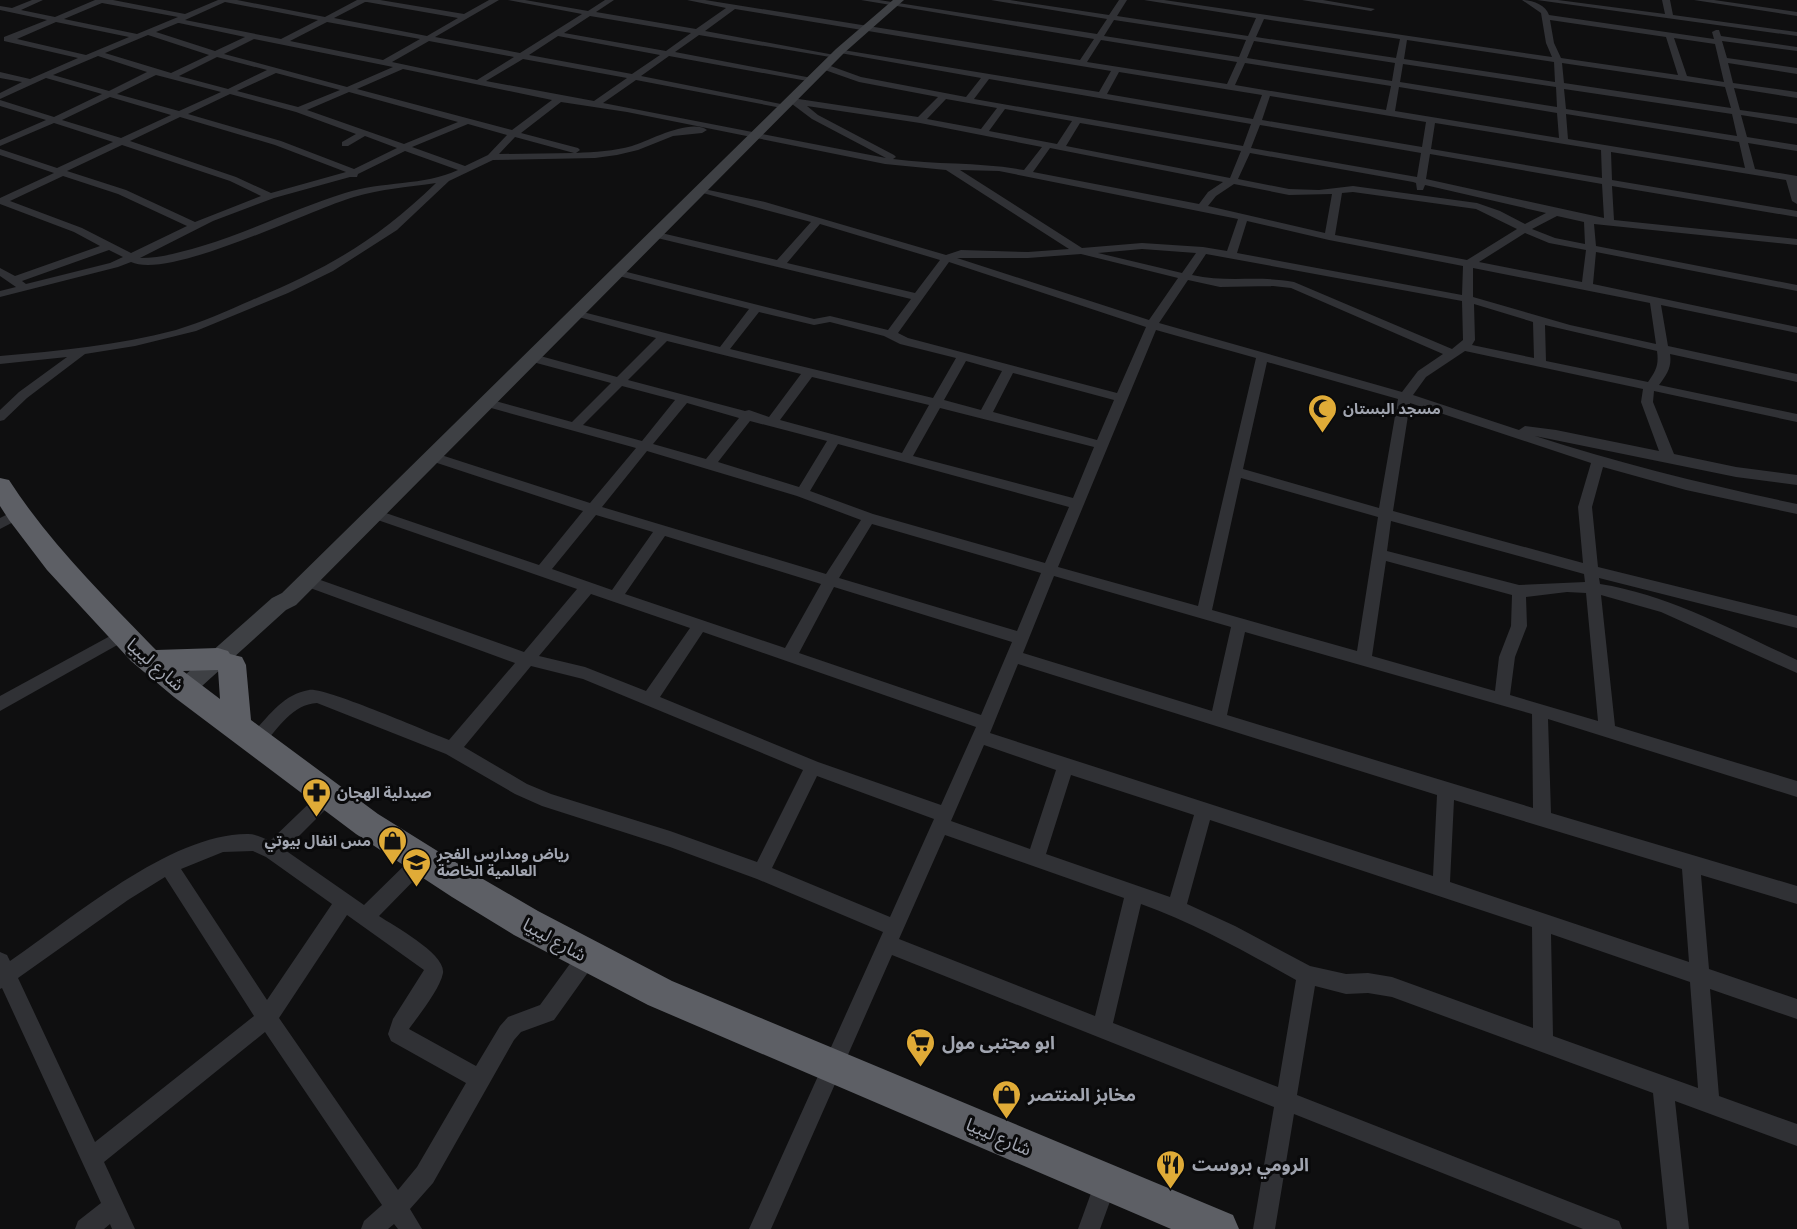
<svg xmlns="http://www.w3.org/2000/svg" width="1797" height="1229" viewBox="0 0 1797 1229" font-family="Lato,'Noto Sans Arabic',sans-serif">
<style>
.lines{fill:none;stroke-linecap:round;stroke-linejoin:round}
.street{fill:#303135;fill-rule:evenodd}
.secondary{fill:#3e4044;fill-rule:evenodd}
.highway{fill:#5d5f65;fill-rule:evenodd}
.labels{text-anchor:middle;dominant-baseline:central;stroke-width:6;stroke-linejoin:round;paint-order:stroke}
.poi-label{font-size:15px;font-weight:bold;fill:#a1a5b0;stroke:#0a0a0b;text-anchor:start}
.near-street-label{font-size:18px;fill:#a1a5b0;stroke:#0a0a0b}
.near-poi-label{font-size:18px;font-weight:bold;fill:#a1a5b0;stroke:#0a0a0b;text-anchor:start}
</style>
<rect width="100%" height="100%" fill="#0f0f10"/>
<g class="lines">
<!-- street -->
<g class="street">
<path d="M32,0H43L21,10L55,17L95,0H113L185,14L218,0H237L325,17L357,0H380L464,14L489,0H499L435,37L520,53L582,14L508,0H525L588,11L605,0H614L596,12L696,29L726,8L687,0H705L1080,60L1094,39L861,0H879L1097,34L1107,19L991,0H1010L1109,15L1119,0H1127L1117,16L1248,36L1256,18L1144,0H1164L1552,57L1546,43L1541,13L1522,0C1532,0 1546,5 1549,15L1714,39L1712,32L1716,30H1719L1721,36L1797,47V51L1722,41L1727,58L1797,68V74L1728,63L1733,83L1797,92V98L1734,88L1740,110L1797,118V124L1741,115L1747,137L1797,145V151L1748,143L1755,169L1797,176V204L1792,201L1786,180L1611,152L1612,180L1797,211V217L1612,186L1614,220L1797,239V245L1594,224L1596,246L1797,285V291L1596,252L1593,284L1797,327V333L1661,305L1668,346L1797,374V382L1670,354C1672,367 1667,374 1659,385L1797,414V422L1654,391L1653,402L1674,454L1736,467L1797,475V485L1736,477L1535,436C1621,464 1708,485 1797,504V514L1686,490L1603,467L1592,507L1598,567L1797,616V628L1599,578L1600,584C1670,595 1734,631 1797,660V673L1661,612L1601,595L1615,726L1797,781V797L1548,719L1551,813L1797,886V904L1701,875L1709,969L1797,999V1019L1710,989L1719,1096L1797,1124V1146L1675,1101L1689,1229H1667L1653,1093L1392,997L1368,993L1346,994L1315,986L1297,1095L1611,1218L1619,1221L1622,1229H1583L1294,1114L1275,1229H1253L1274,1107L892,955L771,1229H749L883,932L757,879L670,847L542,806L515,794L446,754L317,703C293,704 278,728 263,745L257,747L251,745L249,740L251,735C268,717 283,694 309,690C325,687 427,732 449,740L515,663L302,585L300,581L302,577H312L524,652L577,589L369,517L367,514L374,509L539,565L583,511L428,460L426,457L428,454H438L590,503L636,448L484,406L482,403L484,400L488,399L572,422L611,383L529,361V355L533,354L617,377L656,338L575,316V312L579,311L720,347L749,309L615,275V271L619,270L814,319L830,316L888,330L911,299L653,237L652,235L657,232L777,260L811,222L699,192V188L765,202L946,255L961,250L1028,252L1069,249L946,170L885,164L627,112L561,102L521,133L578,148L580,150L576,153C595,152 614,151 632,146C649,141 690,118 707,130L702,133L673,136L638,150L617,155L595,158L493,160L449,181L397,230L333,271L288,293L196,331L135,346L85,354L27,398L4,420L0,421V410L19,392L67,357L0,364V356C59,351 119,345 176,330C202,322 227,311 252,300C328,268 376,241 436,183C409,187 381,189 354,197C309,210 170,280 131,262L118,267L0,297V291L16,287L0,276V268L15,276L100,246L74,232L0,204V198L54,173L0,155V149L57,168L113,142L54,123L0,146V140L46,120L0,106V100L54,117L102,94L46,78L0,99V93L22,82L0,78V72L30,79L78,58L4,41V37L47,20L0,10V6L12,8ZM225,2L318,20L281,39L185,20ZM365,2H367L458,18L427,36L334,18ZM102,3L178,17L137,34L64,19ZM735,9L1111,71L1099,92L837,49L836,51L840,53L981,78L966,97L861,77L825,64L822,65V69L859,82L938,97L918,117L792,98L788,101L812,119L886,158L603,103L636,80L787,109L791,106L641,76L669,56L813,82L817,79L675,52L699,35L836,58L840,56L705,31ZM590,16L691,33L666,51L564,33ZM1264,19L1400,39L1396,58L1256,37ZM1114,20L1246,40L1239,57L1104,36ZM1550,20L1666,37L1678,75L1561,58L1554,43ZM56,22L129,37L86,55L17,39ZM327,22L420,39L383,60L290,41ZM178,23H179L245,37L215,51L156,32ZM148,35L209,55L171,73L105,53ZM558,36L660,55L632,74L529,55ZM1674,38L1715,44L1724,82L1687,76ZM254,39L393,67L347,87L224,54ZM1101,40L1237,62L1227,84L1087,62ZM1407,40L1554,62L1555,82L1404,59ZM429,41L514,57L477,80L392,62ZM1254,41L1395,63L1392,81L1247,58ZM98,56L147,72L109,91L53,75ZM217,57L267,70L228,89L179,76ZM523,59L627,78L594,101L486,81ZM1245,63L1391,86L1386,110L1235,85ZM1562,63L1725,87L1731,108L1564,83ZM1403,64L1556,87L1557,107L1400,82ZM403,69L552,100L512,130L357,89ZM1119,72L1262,95L1253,119L1107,94ZM276,73L340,90L298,107L237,91ZM156,75L221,92L179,111L117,94ZM989,79L1251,124L1243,146L974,99ZM1399,87L1557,113L1559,138L1395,111ZM1564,89L1732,114L1737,136L1566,109ZM349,92L458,122L404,144L307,110ZM230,94L296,112L356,134L342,142V146H348L365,136L397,148L354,169L281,141L188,114ZM1270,96L1426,122L1422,147L1262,120ZM110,97L171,115L121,138L62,120ZM946,99L997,108L981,129L927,119ZM807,106L920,123L1042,147L1024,170C981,162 937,165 893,159L896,157L894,155L818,115ZM1005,109L1072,121L1057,144L989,131ZM1566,114L1739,142L1745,168L1568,139ZM180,117L275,145L346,172L271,193L236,177L130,141ZM1080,123L1241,151L1230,178L1066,146ZM1435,123L1601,150L1602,178L1431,149ZM468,124L507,135L488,155L465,166L412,147ZM1260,125L1421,153L1417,177L1251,148ZM515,137L574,153L499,154ZM122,145L230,181L261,196L195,222L126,190L67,171ZM1050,148L1223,182L1208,192L1199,204L1033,172ZM405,151L458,170C424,186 382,181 345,193C297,208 251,231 202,246C181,252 162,258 140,258L213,221L274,198L350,177H357L358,174ZM1250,153L1413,182L1416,183L1417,190H1423L1425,185L1546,213L1525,224L1500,211L1477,203L1353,186L1319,190L1289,189L1238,179ZM1430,154L1602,184L1604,218L1426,179ZM960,170L999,171L1238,219L1227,251L1203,247L1142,243L1082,248ZM63,176L118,194L187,226L131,253L82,228L10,201ZM1234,184L1289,195L1332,194L1325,233L1208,206L1216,196ZM1353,192L1476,209L1517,229L1467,260L1335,235L1342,193ZM1557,216L1584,222L1585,244L1555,238L1532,229ZM1247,221L1329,240L1463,266L1462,295L1237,253ZM820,224L940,260L915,293L787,263ZM1525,233L1549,243L1586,250L1582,282L1479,262ZM1142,249L1196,253L1182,273L1098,253ZM109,250L123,257L110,263L26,284L22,281ZM1081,254L1178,278L1149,320L957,258H1028ZM1206,254L1462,301L1463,340L1452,349L1294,282C1260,275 1226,283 1192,275ZM949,262L1146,327L1117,393L908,338L898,333ZM1473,268L1650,303L1656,344L1570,325L1473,297ZM1188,280L1220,287L1273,286L1291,288L1443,354L1418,371L1402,392L1159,323ZM1474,304L1533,322L1534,358L1472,345L1475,340ZM759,312L814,325L830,322L884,336L900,344L956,358L933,398L730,349ZM1545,325L1657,351C1659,365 1656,371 1648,382L1546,361ZM1156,330L1256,358L1198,606L1058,567ZM667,341L801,374L769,417L749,410L745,411L628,380ZM1465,351L1643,389L1641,402L1659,451L1556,430L1525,426L1519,430L1413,395L1426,377ZM966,361L1002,371L981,410L944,400ZM1267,362L1398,399L1379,508L1243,469ZM1013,373L1114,400L1097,440L993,412ZM812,377L929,405L902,453L780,420ZM622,386L675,400L642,441L583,425ZM687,403L739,418L706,459L653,444ZM1410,403L1591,463L1578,507L1583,563L1393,511ZM940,408L1094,447L1073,498L913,456ZM750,421L827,441L799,487L718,462ZM838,444L1069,507L1045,563L873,514L810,491ZM647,451L797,496L861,520L826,574L602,507ZM1241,478L1378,517L1357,651L1212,610ZM596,515L653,532L612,590L552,569ZM1391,521L1584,574L1585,582L1519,585L1387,551ZM872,524L1041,573L1017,631L839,578ZM665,536L821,584L785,648L625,594ZM1386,561L1512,595L1511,626L1499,657L1495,691L1372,656ZM1054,576L1231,627L1212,711L1023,653ZM834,587L1012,642L981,715L799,653ZM1567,592L1586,593L1598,721L1510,695L1515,657L1527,626L1526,597ZM591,594L690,628L646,691L585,667L539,656ZM703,632L976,727L941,805L818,762L660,697ZM1245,632L1532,714L1533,808L1227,715ZM1018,664L1437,795L1433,876L990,733ZM531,666L583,679L803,770L757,862L670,831L551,794L527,784L464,747ZM984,745L1056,770L1030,849L951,821ZM1071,775L1194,815L1170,897L1046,854ZM817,776L934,819L890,917L772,868ZM1454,800L1682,869L1689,962L1450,882ZM1210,820L1532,927L1533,1028L1392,977L1368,973L1346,974L1310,966L1235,926L1187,904ZM945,835L1124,898L1095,1016L899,939ZM1141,904C1196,924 1246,952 1296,980L1278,1087L1113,1023ZM1551,934L1690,982L1698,1088L1553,1036Z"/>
<path d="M1302,0H1323L1375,9L1371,11Z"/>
<path d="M1537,0H1558L1665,14L1662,0H1670L1673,15L1797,32V36Z"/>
<path d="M1694,0H1714L1797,12V16Z"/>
<path d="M18,509L25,514L23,517L0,529V518Z"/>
<path d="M123,629L128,631L131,635L128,639L0,711V696Z"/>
<path d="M329,787L335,790L338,795L335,800L285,850L364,905L417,853L423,851L429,853L432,859L429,865L379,916C394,926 446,954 443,973C440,989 419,1015 409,1029L476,1066L500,1026L508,1017L540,1005L580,950L587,948L594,950L597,957L594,964L554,1020L521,1032L514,1040L433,1183L410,1209L422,1229H398L394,1224L388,1229H361L364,1221L382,1205L265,1032L104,1162L135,1229H112L110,1224L104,1229H75L78,1221L101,1203L2,988L0,989V952L7,955L10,961C72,919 171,833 248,834C256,834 263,838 270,841L323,790ZM253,851L266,857L332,904L267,1000L181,869L223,852ZM165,877L254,1016L95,1142L18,978L128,900ZM347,915L424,970L393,1019L388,1034L391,1041L466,1083L417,1167L398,1190L279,1018Z"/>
<path d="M1106,1171L1114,1174L1117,1182L1100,1229H1078L1098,1174Z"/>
</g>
<!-- secondary -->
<path class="secondary" d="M893,0H904L844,53L296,605L286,610L192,695L184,698L176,695L173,689L176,683L272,598L282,593L836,49Z"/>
<!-- highway -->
<path class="highway" d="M0,478L9,480C49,542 100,592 151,645L156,650L218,648L228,651L230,654L242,657L246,665L251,720L378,814L476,875L538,911L672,981L1233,1215L1239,1229H1171L648,1005L514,935L452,897L356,834L174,697L131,661L47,570L9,520L0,506ZM218,670L220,699L183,671Z"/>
</g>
<!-- icons -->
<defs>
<symbol id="mosque-pin" viewBox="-11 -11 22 30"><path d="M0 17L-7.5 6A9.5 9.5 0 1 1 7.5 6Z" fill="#e0ab37" stroke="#0a0a0b"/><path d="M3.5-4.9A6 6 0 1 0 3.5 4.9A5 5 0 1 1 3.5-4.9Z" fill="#111"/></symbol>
<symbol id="pharmacy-pin" viewBox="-11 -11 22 30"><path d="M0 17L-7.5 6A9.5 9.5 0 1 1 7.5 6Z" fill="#e0ab37" stroke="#0a0a0b"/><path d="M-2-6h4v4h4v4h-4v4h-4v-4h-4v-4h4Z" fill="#111"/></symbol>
<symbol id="shop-pin" viewBox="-11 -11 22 30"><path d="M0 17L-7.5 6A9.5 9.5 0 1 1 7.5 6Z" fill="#e0ab37" stroke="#0a0a0b"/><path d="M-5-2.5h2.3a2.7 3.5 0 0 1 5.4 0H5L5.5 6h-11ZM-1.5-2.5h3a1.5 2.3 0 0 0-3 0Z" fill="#111"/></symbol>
<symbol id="school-pin" viewBox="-11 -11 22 30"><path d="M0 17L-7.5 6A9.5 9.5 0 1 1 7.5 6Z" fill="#e0ab37" stroke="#0a0a0b"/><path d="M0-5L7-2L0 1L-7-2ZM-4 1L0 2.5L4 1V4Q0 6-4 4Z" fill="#111"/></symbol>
<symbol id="supermarket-pin" viewBox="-11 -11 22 30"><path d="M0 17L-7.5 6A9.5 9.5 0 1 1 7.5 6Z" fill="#e0ab37" stroke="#0a0a0b"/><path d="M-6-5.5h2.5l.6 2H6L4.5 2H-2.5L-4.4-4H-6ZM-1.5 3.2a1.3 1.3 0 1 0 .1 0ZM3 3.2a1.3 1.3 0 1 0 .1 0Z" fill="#111"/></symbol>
<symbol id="restaurant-pin" viewBox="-11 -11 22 30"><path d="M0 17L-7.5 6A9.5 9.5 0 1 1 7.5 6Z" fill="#e0ab37" stroke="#0a0a0b"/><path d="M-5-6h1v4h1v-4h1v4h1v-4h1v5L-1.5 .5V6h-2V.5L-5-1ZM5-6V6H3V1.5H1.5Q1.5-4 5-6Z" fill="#111"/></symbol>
</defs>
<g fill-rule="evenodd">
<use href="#mosque-pin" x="1306" y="392" width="33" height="45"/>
<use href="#pharmacy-pin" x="300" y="776" width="33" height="45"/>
<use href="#shop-pin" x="376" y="824" width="33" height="45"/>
<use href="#school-pin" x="400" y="846" width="33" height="45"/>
<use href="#supermarket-pin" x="904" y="1026" width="33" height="45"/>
<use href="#shop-pin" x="990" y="1078" width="33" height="45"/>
<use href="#restaurant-pin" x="1154" y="1148" width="33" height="45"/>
</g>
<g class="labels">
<!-- poi labels -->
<g class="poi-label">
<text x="1343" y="408">مسجد البستان</text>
<text x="337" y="792">صيدلية الهجان</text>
<text x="371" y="840" text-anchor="end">مس انفال بيوتي</text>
<text x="437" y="853">رياض ومدارس الفجر<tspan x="437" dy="17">العالمية الخاصة</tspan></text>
</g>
<!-- near-street labels -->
<g class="near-street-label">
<text transform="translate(156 664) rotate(41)">شارع ليبيا</text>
<text transform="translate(555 939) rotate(29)">شارع ليبيا</text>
<text transform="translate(999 1136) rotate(23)">شارع ليبيا</text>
</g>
<!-- near-poi labels -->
<g class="near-poi-label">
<text x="942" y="1042">ابو مجتبى مول</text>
<text x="1028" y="1094">مخابز المنتصر</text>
<text x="1192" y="1164">الرومي بروست</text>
</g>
</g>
</svg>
